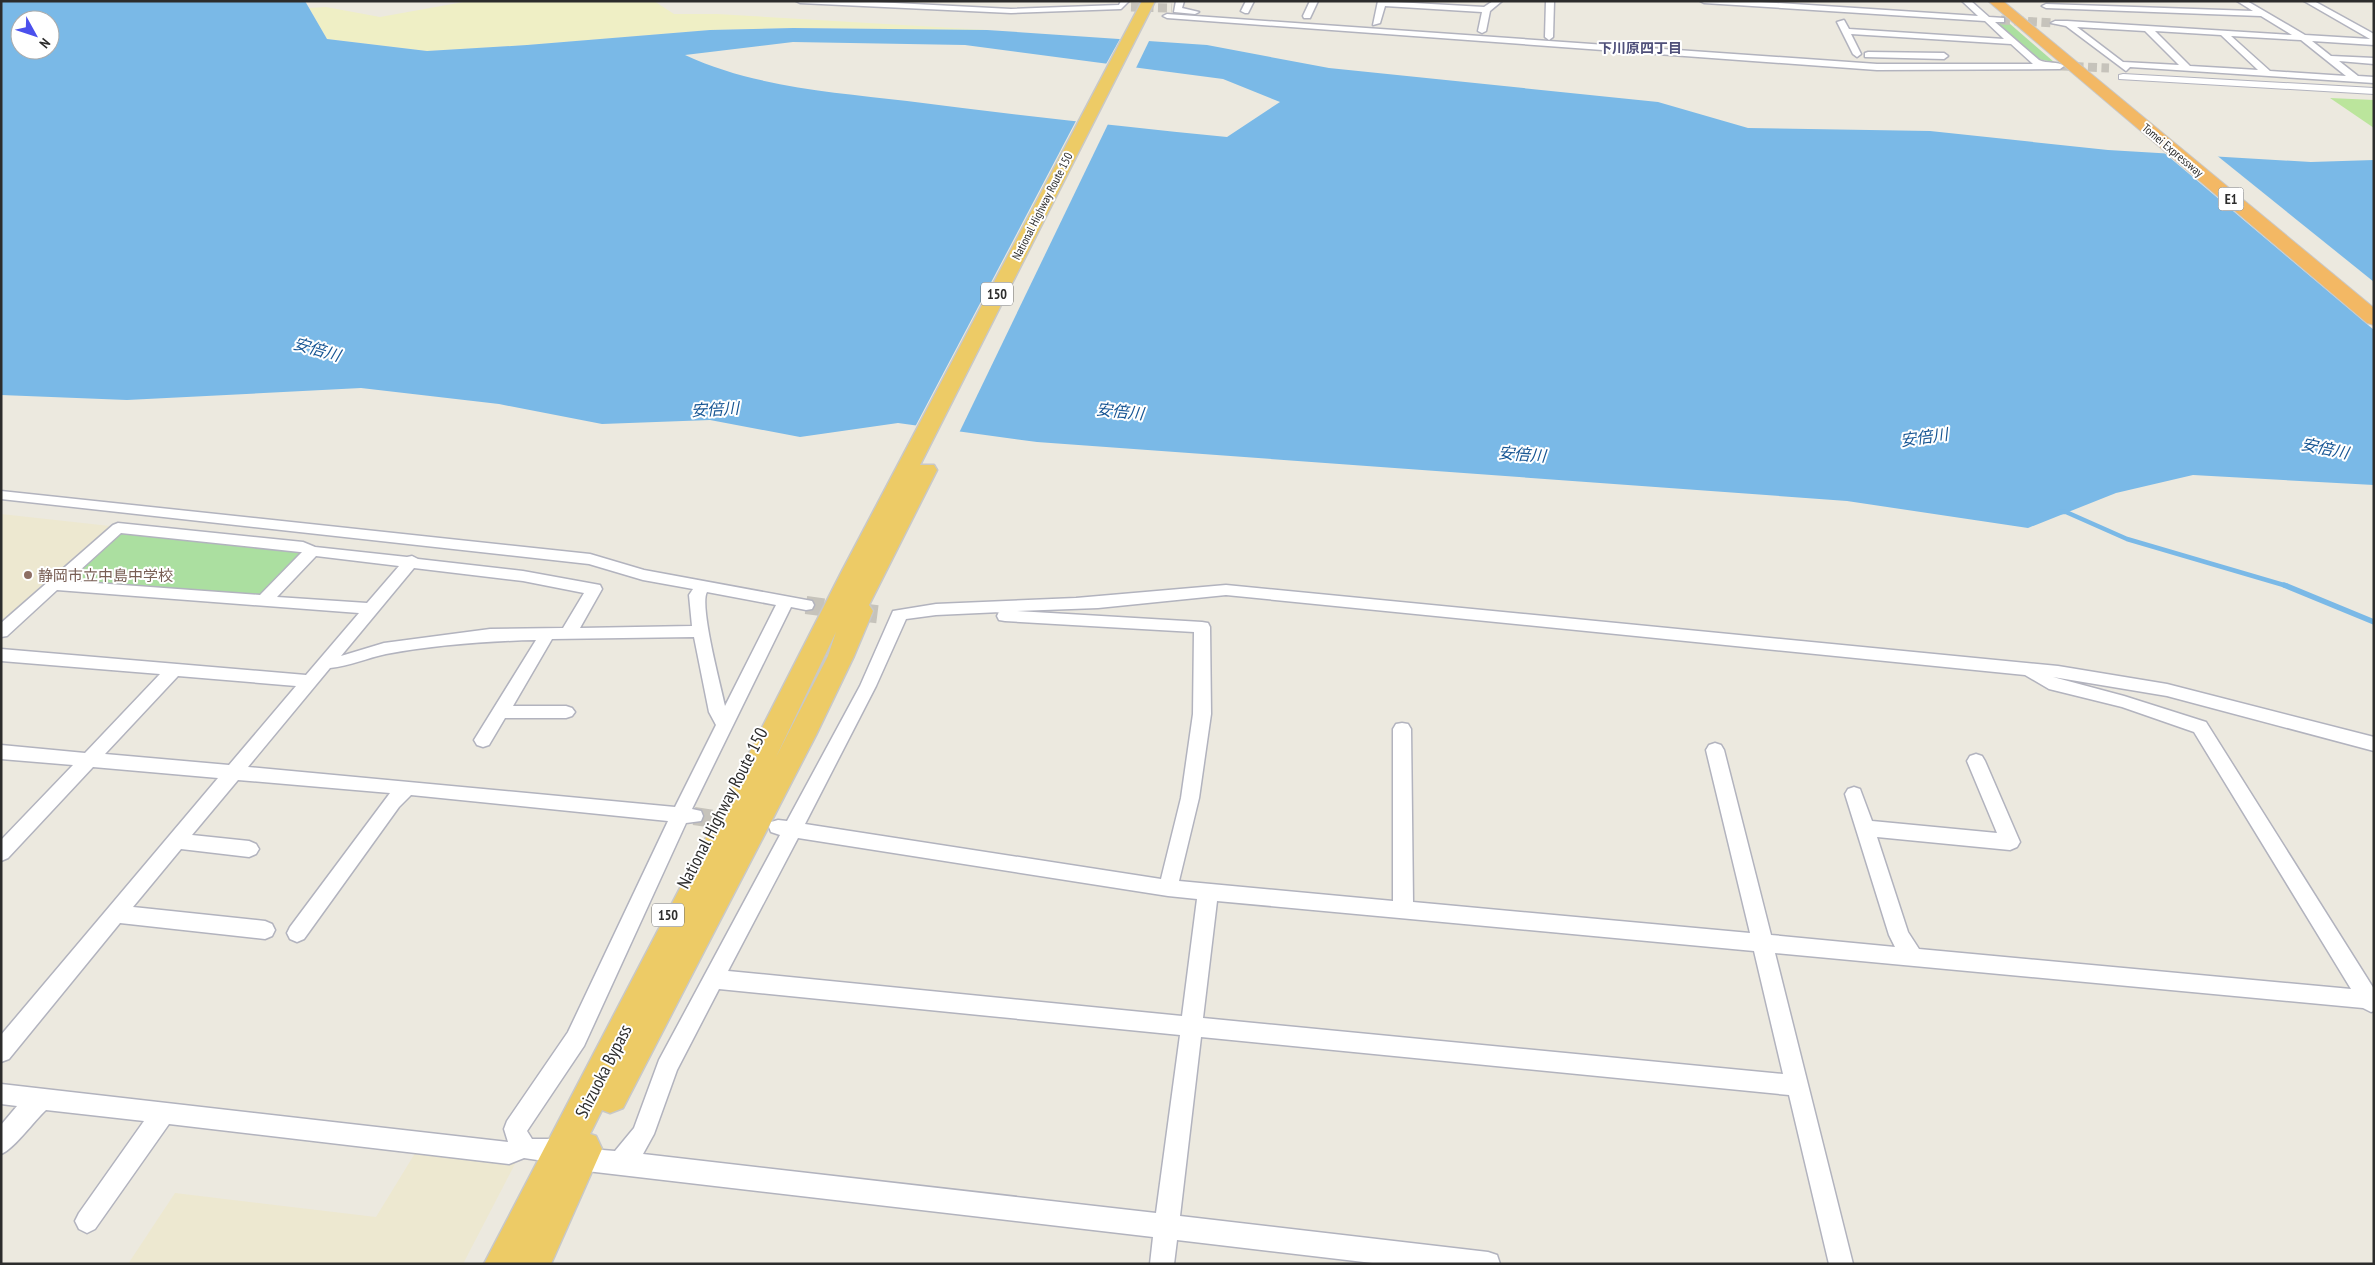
<svg xmlns="http://www.w3.org/2000/svg" width="2375" height="1265" viewBox="0 0 2375 1265" font-family="'PT Sans Narrow','Noto Sans JP',sans-serif">
<style>
.education{fill:#ede8d0}
.green{fill:#abdfa0}
.sand{fill:#efefc5}
.pitch{fill:#bbe59c}
.water{fill:#7ab9e7;fill-rule:evenodd}
.pier{fill:#ece9df}
.lines{fill:none;stroke-linecap:round;stroke-linejoin:round}
.stream-far1{stroke:#7ab9e7;stroke-width:4.5}
.stream{stroke:#7ab9e7;stroke-width:5.5}
.minor-tunnel-far1{stroke:#c6c3bb;stroke-width:9;stroke-dasharray:9 4.5;stroke-linecap:butt}
.minor-tunnel{stroke:#c6c3bb;stroke-width:18;stroke-dasharray:18 9;stroke-linecap:butt}
.minor-casing{stroke:#b2b3be;stroke-width:3}
.tertiary-casing{stroke:#b2b3be;stroke-width:2}
.trunk-casing{stroke:#c8c8c8;stroke-width:3}
.motorway-casing{stroke:#c8c8c8;stroke-width:2}
.minor{fill:#fff;fill-rule:evenodd}
.tertiary{fill:#fff;fill-rule:evenodd}
.trunk{fill:#edcb66;fill-rule:evenodd}
.motorway{fill:#f3b864;fill-rule:evenodd}
.education-dot{fill:#8d6e63;stroke:#fff;stroke-width:2}
.labels{text-anchor:middle;dominant-baseline:central;stroke-width:4;stroke-linejoin:round;paint-order:stroke}
.far-street-label{font-size:12px;fill:#2c2c2c;stroke:#fff}
.far-neighbourhood-label{font-size:14px;font-weight:bold;fill:#4f507a;stroke:#fff}
.shield{fill:#fff;stroke:#6b6b6b;stroke-width:1}
.shield-label{font-size:14px;font-weight:bold;fill:#2c2c2c}
.education-label{font-size:15px;fill:#785e54;stroke:#fff;text-anchor:start}
.water-label{font-size:16px;font-style:italic;fill:#175694;stroke:#fff}
.near-street-label{font-size:18px;fill:#2c2c2c;stroke:#fff}
</style>
<rect width="100%" height="100%" fill="#ece9df"/>
<!-- education -->
<g class="education">
<path d="M1,514L110,526L1,623Z"/>
<path d="M417,1150L516,1162L463,1264H128L175,1193L376,1217Z"/>
</g>
<!-- green -->
<g class="green">
<path d="M2000,23H2009L2054,62L2037,59L1999,25Z"/>
<path d="M125,533L300,550L303,554L268,592L257,596L73,581L70,577L118,535Z"/>
</g>
<!-- sand -->
<path class="sand" d="M469,1H654L674,14H717L987,30L793,28L710,30L527,45L427,51L327,39L309,8L326,7L380,17Z"/>
<!-- pitch -->
<path class="pitch" d="M2330,98L2374,100V128Z"/>
<!-- water -->
<path class="water" d="M1,1H305L327,39L427,51L527,45L710,30L793,28L987,30L1207,45L1329,68L1658,102L1748,128L1930,131L2108,150L2311,162L2374,160V485L2193,475L2116,493L2028,528L1847,501L1037,442L898,423L800,437L710,420L602,424L499,404L361,388L127,400L1,395ZM20,20H50V50H20ZM793,42L965,45L1223,79L1280,102L1227,137C1120,126 1013,115 907,101C832,92 754,87 685,55Z"/>
<!-- pier -->
<g class="pier">
<path d="M1121,37L1150,39L1135,70L1105,66Z"/>
<path d="M1077,119L1109,122L959,433L915,427Z"/>
<path d="M2162,151L2215,154L2374,282V330Z"/>
</g>
<g class="lines">
<!-- stream-far1 -->
<path class="stream-far1" d="M2059,512H2066L2127,539L2287,586"/>
<!-- stream -->
<path class="stream" d="M2284,585L2374,622"/>
<!-- minor-tunnel-far1 -->
<g class="minor-tunnel-far1">
<path d="M1131,7L1172,8"/>
<path d="M2001,20L2055,23"/>
<path d="M2061,66L2109,68"/>
</g>
<!-- minor-tunnel -->
<g class="minor-tunnel">
<path d="M806,605L883,615"/>
<path d="M694,816L736,822"/>
</g>
<defs>
<g id="minor">
<path d="M796,1H856L1011,9L1119,5L1121,1H1129L1121,9L1011,13L800,3Z"/>
<path d="M1176,1H1184L1182,8L1199,12L1195,14L1174,12Z"/>
<path d="M1246,1H1254L1248,13H1245L1241,11Z"/>
<path d="M1310,1H1318L1310,18H1304L1303,16Z"/>
<path d="M1378,1L1484,7L1493,1H1502L1490,11L1486,31L1482,33L1478,31L1482,12L1385,6L1380,23L1373,25Z"/>
<path d="M1546,1H1554L1553,37L1549,40L1545,37Z"/>
<path d="M1700,1H1745L1978,16L1962,1H1971L1989,17L2004,18V22H1995L2039,60C2047,64 2058,61 2064,66L2060,69L1877,70L1167,18L1163,16L1167,14L1877,64H2033L2011,44L1851,34L1861,54L1857,57L1853,54L1837,22L1844,20L1849,29L2004,39L1985,21L1704,3Z"/>
<path d="M2237,1H2247L2305,35L2370,39L2304,1H2314L2374,34V45L2312,41L2331,56L2374,58V64L2339,61L2358,76L2374,77V83L2130,67L2126,71L2066,26L2051,23L2055,21H2067L2292,35L2261,16L2046,8L2042,6L2046,4L2253,11ZM2077,27L2145,31L2179,65L2123,62ZM2155,31L2221,35L2258,70L2190,66ZM2231,36L2301,40L2346,76L2270,71Z"/>
<path d="M1868,52L1944,53L1948,56L1944,59L1865,57V53Z"/>
<path d="M1,491L590,554L644,570L812,601L814,605L812,609L806,610L791,607L692,809L701,811L703,816L701,821L686,823L584,1046L527,1131L532,1139H551L559,1142L563,1150L559,1158L544,1161L524,1158L509,1164L169,1124L95,1229L87,1233L79,1229L75,1221L79,1213L144,1121L46,1110C34,1121 14,1149 1,1154V1125L17,1106L1,1104V1084L508,1142L504,1129L507,1121L568,1032L668,821L411,795L399,807L304,939L297,942L290,939L287,933L290,927L390,793L238,780L192,835L249,841L256,844L259,849L256,854L249,857L181,849L133,907L265,921L272,924L275,930L272,936L265,939L120,923L9,1059L1,1062V1035L218,778L93,767L8,858L1,861V840L73,765L1,759V745L85,753L160,674L1,661V649L306,675L359,613L57,590L7,636L1,637V623L113,525L118,523L303,542L315,547L407,557L412,556L418,559L523,571L600,585L602,589L580,628L692,626L689,595L693,589L643,580L589,564L1,499ZM121,533L300,552H302L260,595L68,581ZM316,556L399,566L367,603L277,597ZM414,568L523,581L584,593L563,628L490,629L384,643L341,656ZM707,592L776,605L725,706C721,687 699,605 707,592ZM694,637L709,712L716,725L675,807L248,767L330,668C350,666 367,658 386,654C435,645 486,641 536,640L474,740L477,745L483,747L489,745L505,718H566L572,716L575,712L572,708L566,706H513L552,639ZM178,676L296,686L229,765L105,754Z"/>
<path d="M1226,585L2058,666L2167,684L2374,737V751L2167,696L2053,677L2124,696L2206,722L2374,989V1011L2371,1012L2363,1008L1775,953L1853,1264H1829L1789,1095L1201,1037L1180,1216L1488,1252L1497,1255L1500,1264H1381L1177,1240L1174,1264H1150L1153,1237L578,1170L570,1167L566,1159L570,1151L578,1148L615,1151L634,1128L659,1060L780,835L771,832L769,827L771,822L778,820L787,821L860,686L893,611L936,604L1076,598ZM1226,595L2025,675L2049,689L2122,707L2194,732L2351,989L1919,949L1908,932L1877,837L2010,850L2017,847L2020,842L1985,761L1982,756L1976,754L1970,756L1967,761L1997,833L1872,821L1860,789L1854,787L1848,789L1845,794L1889,935L1895,947L1771,935L1724,750L1721,745L1715,743L1709,745L1706,750L1750,933L1413,902L1411,729L1408,724L1402,723L1396,724L1393,729V901L1179,881L1199,798L1211,714L1210,627L1208,623L1202,622L1017,611L1098,608ZM999,612L997,616L999,620L1005,621L1194,632L1193,714L1181,798L1161,879L805,824L876,686L906,619L936,615L1001,612ZM798,838L1168,896L1197,899L1182,1016L728,971ZM1217,901L1754,951L1783,1074L1203,1018ZM719,989L1180,1035L1156,1213L643,1154L654,1134L677,1070Z"/>
</g>
<path id="tertiary" d="M2123,74L2374,88V94L2119,79V75Z"/>
<path id="trunk" d="M1142,1H1155L920,465H934L937,470L869,605L873,611L854,656L816,735L623,1108L610,1113L602,1110L590,1134L596,1136L602,1149L551,1264H484L690,869L842,571ZM836,632L828,656L776,757Z"/>
<path id="motorway" d="M1988,1H2003L2374,308V325L2367,323Z"/>
</defs>
<!-- minor casing -->
<use href="#minor" class="minor-casing"/>
<!-- tertiary casing -->
<use href="#tertiary" class="tertiary-casing"/>
<!-- trunk casing -->
<use href="#trunk" class="trunk-casing"/>
<!-- motorway casing -->
<use href="#motorway" class="motorway-casing"/>
<!-- minor -->
<use href="#minor" class="minor"/>
<!-- tertiary -->
<use href="#tertiary" class="tertiary"/>
<!-- trunk -->
<use href="#trunk" class="trunk"/>
<!-- motorway -->
<use href="#motorway" class="motorway"/>
</g>
<!-- markers -->
<circle class="education-dot" cx="28" cy="575" r="5"/>
<g class="labels">
<!-- far-street labels -->
<g class="far-street-label">
<text transform="translate(2173 150) rotate(40)">Tomei Expressway</text>
<text transform="translate(1042 206) rotate(-63)">National Highway Route 150</text>
</g>
<!-- far-neighbourhood labels -->
<g class="far-neighbourhood-label">
<text x="1640" y="48">下川原四丁目</text>
</g>
<!-- shield labels -->
<g class="shield">
<rect x="2218.5" y="187.5" width="25" height="23" rx="4"/>
<rect x="981" y="282.5" width="32" height="23" rx="4"/>
<rect x="652" y="903.5" width="32" height="23" rx="4"/>
</g>
<g class="shield-label">
<text x="2231" y="199">E1</text>
<text x="997" y="294">150</text>
<text x="668" y="915">150</text>
</g>
<!-- education labels -->
<g class="education-label">
<text x="38" y="575">静岡市立中島中学校</text>
</g>
<!-- water labels -->
<g class="water-label">
<text transform="translate(317 349) rotate(16)">安倍川</text>
<text transform="translate(715 409) rotate(-3)">安倍川</text>
<text transform="translate(1120 411) rotate(6)">安倍川</text>
<text transform="translate(1924 437) rotate(-8)">安倍川</text>
<text transform="translate(2325 448) rotate(12)">安倍川</text>
<text transform="translate(1522 454) rotate(4)">安倍川</text>
</g>
<!-- near-street labels -->
<g class="near-street-label">
<text transform="translate(722 808) rotate(-63)">National Highway Route 150</text>
<text transform="translate(603 1071) rotate(-63)">Shizuoka Bypass</text>
</g>
</g>
<!-- border -->
<rect width="2375" height="1265" fill="none" stroke="#2c2c2c" stroke-width="5"/>
<!-- north arrow -->
<g transform="translate(35 35) rotate(130)"><circle r="24" fill="#ffffff" stroke="#ababab"/>
<path d="M0-4L9 19L0 12L-9 19Z" fill="#4b50ed"/>
<text y="-8" font-size="14" font-weight="bold" text-anchor="middle" fill="#2c2c2c">N</text>
</g>
</svg>
